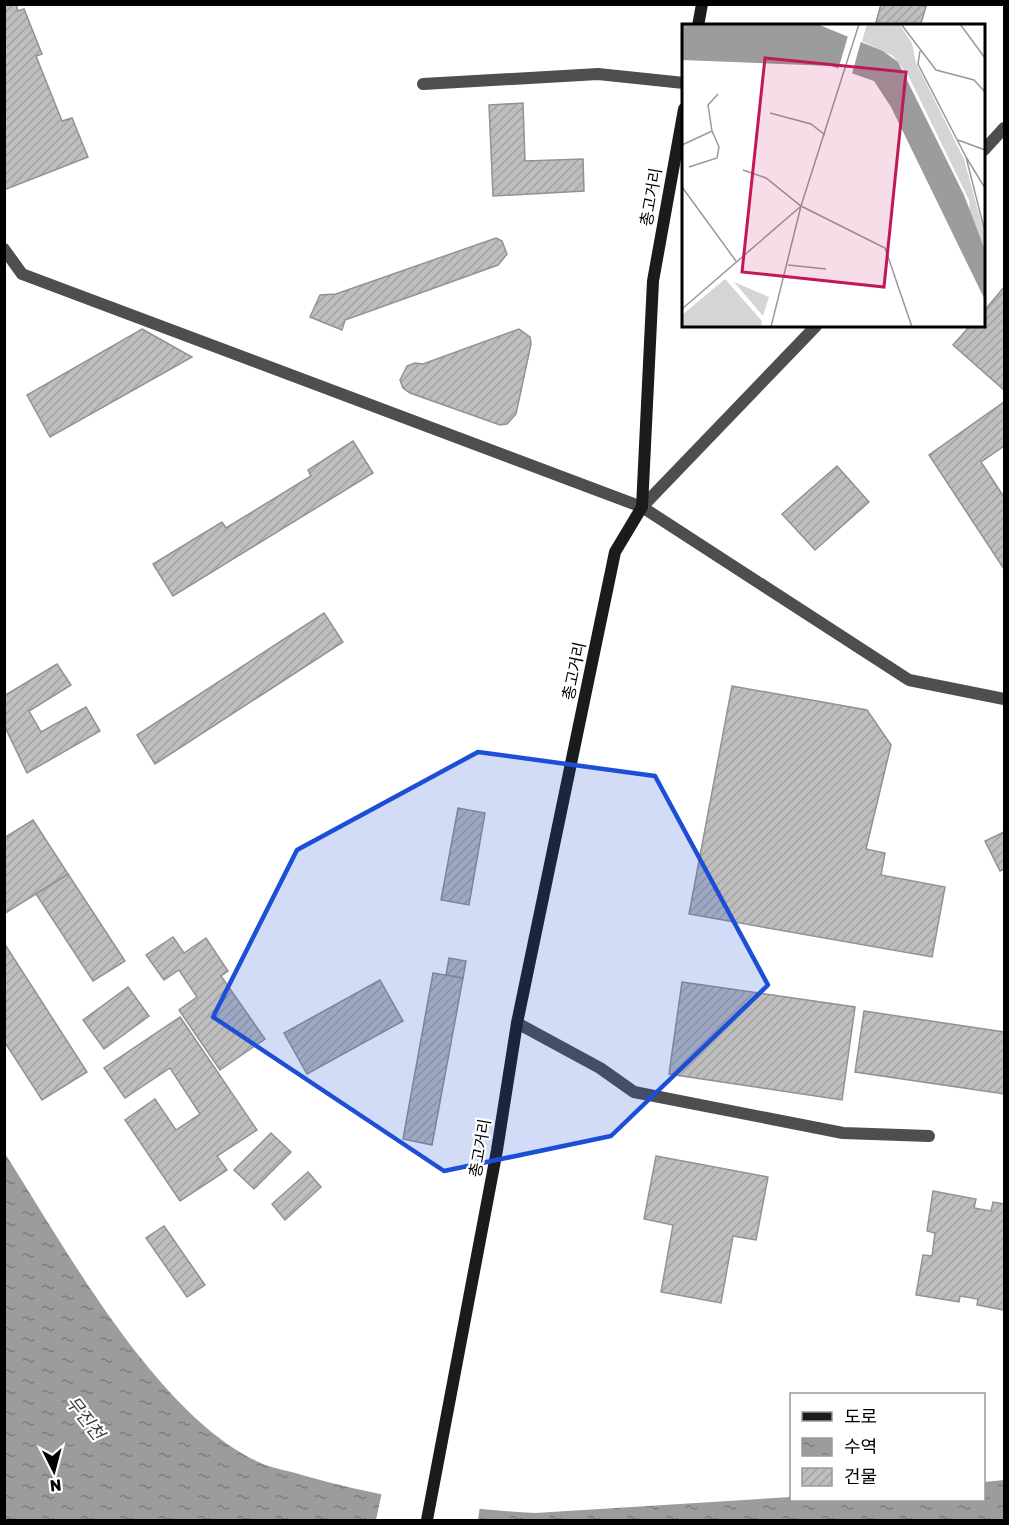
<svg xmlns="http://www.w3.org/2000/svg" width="1009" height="1525" viewBox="0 0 1009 1525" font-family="Rubik,'Noto Sans KR',sans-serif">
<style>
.water{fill:url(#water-ripples)}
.pier{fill:#fff}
.building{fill:url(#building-hatch);stroke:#929292;stroke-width:1.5}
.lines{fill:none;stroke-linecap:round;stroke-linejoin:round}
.service{stroke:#4e4e4e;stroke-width:12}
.minor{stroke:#4e4e4e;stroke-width:12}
.tertiary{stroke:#4e4e4e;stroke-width:12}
.secondary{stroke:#1b1b1b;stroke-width:12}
.marked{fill:#1d4ed8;fill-opacity:0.2;stroke:#1d4ed8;stroke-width:4.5;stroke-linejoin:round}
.labels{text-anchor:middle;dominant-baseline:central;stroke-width:4.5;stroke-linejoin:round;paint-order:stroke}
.street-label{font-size:16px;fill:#000;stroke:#fff}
.water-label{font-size:18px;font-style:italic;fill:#3d3d3d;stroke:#fff}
.inset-road{fill:none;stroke:#999;stroke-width:1.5}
.view{fill:#c2185b;fill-opacity:0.15;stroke:#c2185b;stroke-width:3}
.inset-edge{fill:none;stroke:#000;stroke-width:3}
</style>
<defs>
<pattern id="water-ripples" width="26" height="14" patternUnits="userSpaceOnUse" patternTransform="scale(1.5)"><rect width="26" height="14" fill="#9c9c9c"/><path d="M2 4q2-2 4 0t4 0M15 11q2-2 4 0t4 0" fill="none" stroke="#7d7d7d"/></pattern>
<pattern id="building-hatch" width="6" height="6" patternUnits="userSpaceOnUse" patternTransform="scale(1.5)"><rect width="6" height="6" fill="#bebebe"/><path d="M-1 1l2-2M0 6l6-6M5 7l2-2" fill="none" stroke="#a2a2a2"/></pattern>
</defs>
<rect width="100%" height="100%" fill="#fff"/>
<!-- water -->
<path class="water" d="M4,1152C65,1247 158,1419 263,1464C275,1469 290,1471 302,1475C378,1497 456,1509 535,1513L791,1497L792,1500H984V1482L1004,1480V1520H5Z"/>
<!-- pier -->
<path class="pier" d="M382,1492L480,1506L478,1520H376Z"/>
<!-- building -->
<g class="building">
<path d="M4,4H16L18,11L24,9L42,54L36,56L62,121L72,118L88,157L4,190Z"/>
<path d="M881,4H919L926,7L920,26H875Z"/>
<path d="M523,103L525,161L583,159L584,191L493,196L489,105Z"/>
<path d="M496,238L502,241L507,254L498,265L345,320L342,330L310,317L320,295L336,294Z"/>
<path d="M1004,287V390L953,345L970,326H984V311Z"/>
<path d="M142,329L192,357L50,437L27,395Z"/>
<path d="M519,329L530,337L531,344L516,414L507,424L500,425L410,393L403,388L400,380L407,366L415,363L423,364Z"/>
<path d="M1004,402V446L981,462L1004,497V569L929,455Z"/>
<path d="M353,441L373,473L173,596L153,564L222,522L226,528L311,476L308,470Z"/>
<path d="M837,466L869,502L815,550L782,514Z"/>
<path d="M324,613L343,642L155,764L137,735Z"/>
<path d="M57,664L71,685L29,711L41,732L86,707L100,731L27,773L4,725V696Z"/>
<path d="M732,686L867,710L891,745L866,849L885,853L881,875L945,887L932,957L689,914Z"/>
<path d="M458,808L485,813L469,905L441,900Z"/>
<path d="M33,820L68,874L4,914V838Z"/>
<path d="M1004,832V869L1000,871L985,841Z"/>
<path d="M68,874L125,961L93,981L36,894Z"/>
<path d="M173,937L184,953L206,938L228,971L221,976L265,1039L220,1070L179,1010L197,997L179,970L164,980L146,955Z"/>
<path d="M4,943L87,1072L42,1100L4,1041Z"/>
<path d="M449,958L466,961L463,978L446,975Z"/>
<path d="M433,973L463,978L432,1145L403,1139Z"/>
<path d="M380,980L403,1021L307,1074L284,1033Z"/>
<path d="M682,982L855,1007L842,1100L669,1074Z"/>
<path d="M128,987L149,1016L104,1049L83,1020Z"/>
<path d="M864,1011L1004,1032V1094L855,1072Z"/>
<path d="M180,1017L257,1130L217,1156L227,1170L180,1201L125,1120L155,1099L176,1130L200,1114L170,1068L125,1098L104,1068Z"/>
<path d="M271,1133L291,1152L254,1189L234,1170Z"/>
<path d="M656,1156L768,1177L756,1240L733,1236L721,1303L661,1292L673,1225L644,1219Z"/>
<path d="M308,1172L321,1187L285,1220L272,1204Z"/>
<path d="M933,1191L976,1199L974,1208L991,1211L993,1202L1004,1204V1310L977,1305L978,1299L960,1296L959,1302L916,1295L923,1255L932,1256L935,1233L927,1231Z"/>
<path d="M164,1226L205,1285L187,1297L146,1238Z"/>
</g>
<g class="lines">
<!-- service -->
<g class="service">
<path d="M642,507L909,680L1004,699"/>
<path d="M517,1023L600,1068L634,1092L843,1133L929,1136"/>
</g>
<!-- minor -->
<g class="minor">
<path d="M423,84L598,74L684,83"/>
<path d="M4,249L22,274L642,507"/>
</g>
<!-- tertiary -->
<g class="tertiary">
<path d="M984,150L1004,128"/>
<path d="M642,507L816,326"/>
</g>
<!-- secondary -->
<g class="secondary">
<path d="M698,26L702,4"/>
<path d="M427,1520L497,1150L517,1023L615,552L642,507L653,281L684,109"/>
</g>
</g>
<!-- marked area -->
<path class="marked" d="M478,752L655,776L768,985L611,1136L444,1171L213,1017L297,850Z"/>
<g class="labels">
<!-- street labels -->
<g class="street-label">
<text transform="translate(651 197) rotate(-80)">총고거리</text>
<text transform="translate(574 671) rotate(-78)">총고거리</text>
<text transform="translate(480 1148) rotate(-80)">총고거리</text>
</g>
<!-- water labels -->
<g class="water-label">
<text transform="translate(85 1418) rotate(52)">무진천</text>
</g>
</g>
<!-- overview -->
<g transform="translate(682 24)">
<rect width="303" height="303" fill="#fff"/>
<path d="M185,0H217L230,19L234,39L282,135L303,212V226L288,189L287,176L226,51L211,32L180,17Z" fill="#d5d5d5"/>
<path d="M43,255L80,297L79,303H0V291ZM52,258L87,273L81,292Z" fill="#d5d5d5"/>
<path d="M0,0H135L201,27L216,38L282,171L303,226V276L209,83L192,57L149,42L0,36Z" fill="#9c9c9c"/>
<path d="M166,12L179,17L170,50L156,46Z" fill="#fff"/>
<path class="inset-road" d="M219,0L254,46L292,56L303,68M278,0L303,34M238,27L236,40L284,133L303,208M88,89L129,100L143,111M30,107L26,81L36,70M276,116L303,126M0,121L30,107L37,123L35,134L7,143M284,133L303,164M61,146L84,154L119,182L203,224L230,303M0,163L54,237M106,241L144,245M0,285L118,183M89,303L119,182L177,0"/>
<path class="view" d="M83,34L224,48L202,263L60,248Z"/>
<rect width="303" height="303" class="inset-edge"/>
</g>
<!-- border -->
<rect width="1009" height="1525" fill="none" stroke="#000000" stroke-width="12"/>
<!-- legend -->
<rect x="790" y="1393" width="195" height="108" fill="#ffffff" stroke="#999999" stroke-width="1.5"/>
<rect x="802" y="1412" width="30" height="9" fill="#1b1b1b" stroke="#999999" stroke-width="1.5"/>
<text x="844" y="1423" font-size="18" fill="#000000">도로</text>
<rect x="802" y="1438" width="30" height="18" fill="url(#water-ripples)" stroke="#999999" stroke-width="1.5"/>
<text x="844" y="1453" font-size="18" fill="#000000">수역</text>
<rect x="802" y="1468" width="30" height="18" fill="url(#building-hatch)" stroke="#999999" stroke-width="1.5"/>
<text x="844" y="1483" font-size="18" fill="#000000">건물</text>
<!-- north arrow -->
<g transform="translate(54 1471) rotate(174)" stroke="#ffffff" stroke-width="4.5" paint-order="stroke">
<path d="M0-4.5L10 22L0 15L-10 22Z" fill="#000000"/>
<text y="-9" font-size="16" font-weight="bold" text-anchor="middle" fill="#000000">N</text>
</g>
</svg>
